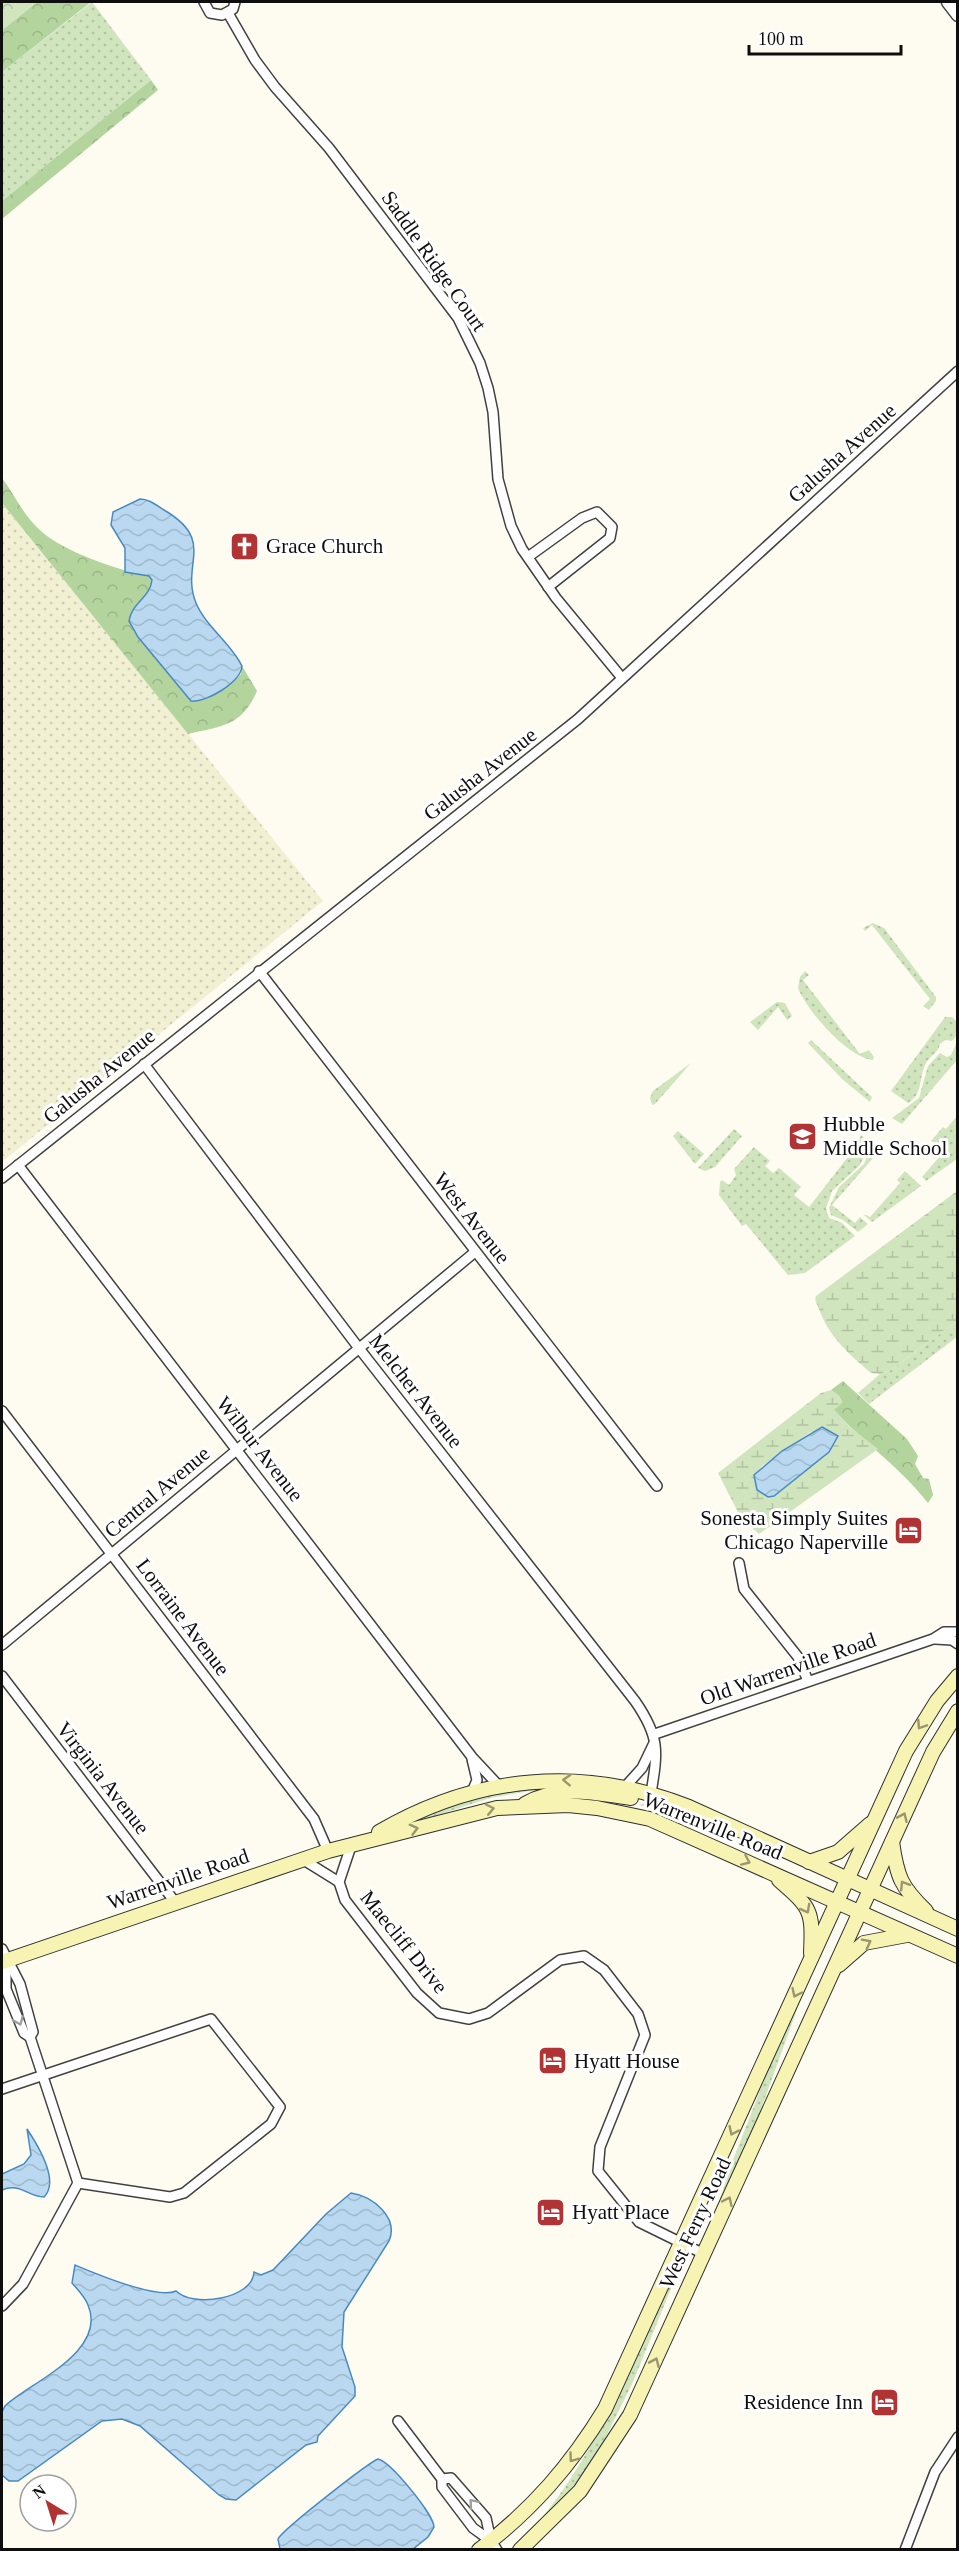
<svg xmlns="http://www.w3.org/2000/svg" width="959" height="2551" viewBox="0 0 959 2551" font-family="Georgia,serif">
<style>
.farmland{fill:url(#farmland-dots)}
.grass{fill:url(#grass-dots)}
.forest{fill:url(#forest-crowns)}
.wetland{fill:url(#wetland-marsh);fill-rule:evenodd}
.park{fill:url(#park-crowns)}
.water{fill:url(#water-waves);stroke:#488ac0;stroke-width:1.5}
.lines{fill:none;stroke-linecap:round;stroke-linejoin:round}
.minor-casing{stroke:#414141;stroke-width:12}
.tertiary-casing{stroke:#414141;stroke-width:15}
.secondary-casing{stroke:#303030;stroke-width:16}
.minor{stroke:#fff;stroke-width:9}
.tertiary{stroke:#fff;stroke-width:12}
.secondary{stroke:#f7f3b2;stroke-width:14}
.oneway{stroke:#9a9770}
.oneway2{stroke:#9f9f9f}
.labels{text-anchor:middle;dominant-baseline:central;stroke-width:6;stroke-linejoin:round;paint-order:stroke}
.street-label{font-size:21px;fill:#0e0e0e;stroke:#fff}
.poi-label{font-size:21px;fill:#0e0e0e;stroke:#fff;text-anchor:start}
</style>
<defs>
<pattern id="farmland-dots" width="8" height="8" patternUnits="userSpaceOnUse" patternTransform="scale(1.5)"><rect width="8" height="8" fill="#f1f0d3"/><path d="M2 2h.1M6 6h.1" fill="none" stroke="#cdcdb4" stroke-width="1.8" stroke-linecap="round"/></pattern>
<pattern id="grass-dots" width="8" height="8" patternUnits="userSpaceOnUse" patternTransform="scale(1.5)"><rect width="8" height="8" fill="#d0e5bd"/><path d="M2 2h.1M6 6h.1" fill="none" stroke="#b1c3a1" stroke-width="1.8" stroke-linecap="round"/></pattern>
<pattern id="forest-crowns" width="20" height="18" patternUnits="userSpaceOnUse" patternTransform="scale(1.5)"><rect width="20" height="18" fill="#b4d49e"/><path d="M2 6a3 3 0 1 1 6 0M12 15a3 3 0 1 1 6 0" fill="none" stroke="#9ab587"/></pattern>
<pattern id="wetland-marsh" width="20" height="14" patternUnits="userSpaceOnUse" patternTransform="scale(1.5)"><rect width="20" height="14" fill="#d0e5bd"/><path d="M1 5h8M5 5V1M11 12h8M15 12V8" fill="none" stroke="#b1c3a1"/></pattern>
<pattern id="park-crowns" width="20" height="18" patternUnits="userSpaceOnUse" patternTransform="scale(1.5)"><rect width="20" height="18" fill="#d0e5bd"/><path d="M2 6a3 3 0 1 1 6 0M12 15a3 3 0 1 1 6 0" fill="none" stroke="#b1c3a1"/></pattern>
<pattern id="water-waves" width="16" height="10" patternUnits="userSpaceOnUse" patternTransform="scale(1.5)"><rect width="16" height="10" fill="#bad9f0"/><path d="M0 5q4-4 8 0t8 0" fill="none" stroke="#9fb9cd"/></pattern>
</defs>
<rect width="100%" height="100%" fill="#fefcf1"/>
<!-- farmland -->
<path class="farmland" d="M2,503L323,901L2,1162Z"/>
<!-- grass -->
<g class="grass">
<path d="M92,2L151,80L2,201V72Z"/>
<path d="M873,923L884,928L936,997V1001L929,1010L923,1006L930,999L872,925L865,931L863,928Z"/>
<path d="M805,971L809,975L803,980L860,1054L869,1050L874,1057L873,1060C848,1058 807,1011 798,988L800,977Z"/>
<path d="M777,1002L785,1003L792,1016L787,1020L778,1007L758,1030L750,1022Z"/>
<path d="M945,1017H952L957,1022V1035L952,1041L945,1040L940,1044C938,1053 931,1055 926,1063C918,1078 924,1093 908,1103L891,1091Z"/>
<path d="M811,1040L872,1097L870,1102L842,1079L808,1043Z"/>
<path d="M957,1042V1060L902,1124L892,1118L919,1098L928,1066L940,1053L947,1057L951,1055Z"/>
<path d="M691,1063L655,1104L652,1105L650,1098L653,1091Z"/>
<path d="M957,1116V1159L926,1181L922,1177L946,1149L931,1141L943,1127L946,1129Z"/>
<path d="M734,1129L742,1136L715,1167L705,1171L698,1168Z"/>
<path d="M678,1131L704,1154L695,1164L673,1136Z"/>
<path d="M861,1135L870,1143L860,1165L832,1191L826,1208L829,1218L842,1223L855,1236L805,1273L788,1275L746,1224L742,1226L719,1195L720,1182L722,1180L729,1185L736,1175L734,1169L754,1147L770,1161L765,1166L773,1173L779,1168L801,1187L794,1195L809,1207L858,1144Z"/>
<path d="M873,1143L881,1149L832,1205L855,1223L860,1217L868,1224L858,1232L843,1220L831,1215L829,1208L839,1187L864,1164Z"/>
<path d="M905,1171L921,1186L872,1222L863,1214L870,1217L900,1183L897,1180Z"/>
<path d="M957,1321V1337L869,1404L858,1393L880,1374L891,1370Z"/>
<path d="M559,1786L490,1798L419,1821L417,1817C466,1799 508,1790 559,1786Z"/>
<path d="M652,1801L710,1824L639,1805Z"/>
<path d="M806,1985L753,2131L714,2216L733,2160L777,2047Z"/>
<path d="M673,2277L675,2279L633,2382L593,2463L544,2520L542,2518C600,2445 634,2361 673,2277Z"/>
</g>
<!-- forest -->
<g class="forest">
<path d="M37,2H91L2,72V30Z"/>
<path d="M151,80L158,90L2,219V201Z"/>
<path d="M2,478C14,494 25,518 41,531C64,552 118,570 149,576L152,580C150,598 132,602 129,621L138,637L191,700C207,702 231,686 241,674L242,666L257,691C242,726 222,726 188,734L2,503Z"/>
<path d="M843,1381L907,1439L918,1456L915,1464L923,1478L929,1479L933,1495L928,1503C899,1466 864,1443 833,1409L842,1402L839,1396L831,1390Z"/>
</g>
<!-- wetland -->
<g class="wetland">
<path d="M957,1191V1321L891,1370L880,1374L871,1373C849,1354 829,1337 819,1309C817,1303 814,1302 816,1296Z"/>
<path d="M831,1390L839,1396L842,1403L834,1410L850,1427L878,1449L759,1534L741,1518L718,1473L821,1393ZM811,1432L829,1452L774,1496L754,1475L762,1466Z"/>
</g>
<!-- park -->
<path class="park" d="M2,2H37L2,30Z"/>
<!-- water -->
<g class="water">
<path d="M140,499C149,499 156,505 164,510C217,541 180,564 196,603C206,627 231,643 242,666C241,682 206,703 191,701L138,637L129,621C132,602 150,598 152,580L149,576L125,572V548L111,525L113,512Z"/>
<path d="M822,1427L838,1436L829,1452L774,1496L768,1497L757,1490L754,1475L782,1451Z"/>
<path d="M27,2129C37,2144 60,2181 44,2197C28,2197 20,2182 2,2190V2174L24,2164L31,2155Z"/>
<path d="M351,2193C373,2196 399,2218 389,2241L344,2312L342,2347L355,2387V2396L318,2436L317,2442L306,2445L236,2500L226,2499L219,2495L140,2426L122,2419L102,2421L18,2481H9L2,2475V2412L5,2406C29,2383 108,2352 88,2305C85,2297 78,2290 72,2283L75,2265C94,2273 158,2300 176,2291C193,2308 253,2299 254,2272L261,2275L273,2270L326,2214Z"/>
<path d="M378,2459C391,2462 434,2515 434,2527L428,2537L413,2549H280L278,2539C282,2530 368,2463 378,2459Z"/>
</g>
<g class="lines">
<defs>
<g id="minor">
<path d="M204,2L210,13L222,15L233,9L235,2"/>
<path d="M228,13L255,60L275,87L329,148L458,318L480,363L488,388L493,412L498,479L511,526L522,549L556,598L622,678"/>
<path d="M528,557L582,518L597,512L612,527L610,538L548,587"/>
<path d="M259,971L657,1486"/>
<path d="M144,1064L358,1347L635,1701C660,1737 658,1751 651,1793"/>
<path d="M18,1165L472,1757L499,1786"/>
<path d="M2,1178L578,719L958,371"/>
<path d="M2,1411L314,1819L328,1851"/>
<path d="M739,1563L744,1589L798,1657L808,1681"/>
<path d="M935,1639L952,1640L958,1644"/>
<path d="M2,1645L475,1252"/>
<path d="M2,1676L175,1902"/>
<path d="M655,1734L933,1639L944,1632H958"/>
<path d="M624,1788L642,1768L654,1743"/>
<path d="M472,1792L477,1780L472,1759"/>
<path d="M352,1843L339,1882L345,1900L417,1993L439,2013L469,2019L488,2013L560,1960L584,1956L604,1970L638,2014L645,2035L600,2147L598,2171L639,2222L704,2254"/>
<path d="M302,1859L339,1882"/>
<path d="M2,1949L20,1984L33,2032L30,2037L78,2183L23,2284L2,2306"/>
<path d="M6,1963V1989L24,2033L30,2037"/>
<path d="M2,2089L211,2019L280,2107L271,2124L184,2193L170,2197L78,2183"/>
<path d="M398,2421L442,2479V2487L473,2528L491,2541L497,2550"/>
<path d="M442,2479L451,2478L486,2518L491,2541"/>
<path d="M905,2550L935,2472L958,2437"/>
</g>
<path id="tertiary" d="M948,2L958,15"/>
<g id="secondary">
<path d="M525,1804C559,1784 594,1793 631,1798"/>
<path d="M379,1832C477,1775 582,1765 689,1807L958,1929"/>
<path d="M892,1842C897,1877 901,1887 926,1911"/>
<path d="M809,1862L838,1852L870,1824"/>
<path d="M779,1880C811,1908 813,1910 811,1953"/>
<path d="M2,1962L328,1851L497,1808L568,1805L597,1808L650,1819L958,1956"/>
<path d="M839,1965L864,1943L907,1935"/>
<path d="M479,2550C532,2510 571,2465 605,2409L906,1751L937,1701L958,1676"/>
<path d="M520,2550L580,2491L630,2415L933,1752L958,1711"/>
</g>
</defs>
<!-- minor casing -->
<use href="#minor" class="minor-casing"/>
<!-- tertiary casing -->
<use href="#tertiary" class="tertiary-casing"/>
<!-- secondary casing -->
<use href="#secondary" class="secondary-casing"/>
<!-- minor -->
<use href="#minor" class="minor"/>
<!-- tertiary -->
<use href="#tertiary" class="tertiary"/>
<!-- secondary -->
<use href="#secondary" class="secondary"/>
</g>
<!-- one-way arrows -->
<defs><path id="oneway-chevron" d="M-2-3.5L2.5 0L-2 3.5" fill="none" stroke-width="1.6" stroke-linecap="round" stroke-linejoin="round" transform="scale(1.5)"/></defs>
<g class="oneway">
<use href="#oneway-chevron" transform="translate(921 1725) rotate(123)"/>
<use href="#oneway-chevron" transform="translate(567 1780) rotate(-177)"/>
<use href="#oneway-chevron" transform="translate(490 1809) rotate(-12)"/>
<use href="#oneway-chevron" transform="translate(903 1817) rotate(-66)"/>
<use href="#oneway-chevron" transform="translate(414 1829) rotate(-15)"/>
<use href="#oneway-chevron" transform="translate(746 1861) rotate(24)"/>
<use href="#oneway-chevron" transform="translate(904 1885) rotate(-122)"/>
<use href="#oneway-chevron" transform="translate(806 1909) rotate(61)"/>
<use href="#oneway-chevron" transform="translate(867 1943) rotate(-27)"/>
<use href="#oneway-chevron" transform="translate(796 1993) rotate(115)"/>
<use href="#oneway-chevron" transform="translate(733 2131) rotate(115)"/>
<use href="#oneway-chevron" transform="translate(728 2201) rotate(-65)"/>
<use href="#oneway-chevron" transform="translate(655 2362) rotate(-66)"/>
<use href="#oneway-chevron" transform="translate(573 2458) rotate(126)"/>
</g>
<g class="oneway2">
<use href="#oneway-chevron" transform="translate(19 2021) rotate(68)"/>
<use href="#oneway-chevron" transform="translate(473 2503) rotate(-131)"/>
</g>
<!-- icons -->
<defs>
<symbol id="church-square" viewBox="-11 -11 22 22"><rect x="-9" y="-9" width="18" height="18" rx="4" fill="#b13333" stroke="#fff"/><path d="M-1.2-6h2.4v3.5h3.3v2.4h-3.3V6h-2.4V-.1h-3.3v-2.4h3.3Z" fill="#fff"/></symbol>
<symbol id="school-square" viewBox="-11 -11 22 22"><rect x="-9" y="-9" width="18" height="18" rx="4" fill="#b13333" stroke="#fff"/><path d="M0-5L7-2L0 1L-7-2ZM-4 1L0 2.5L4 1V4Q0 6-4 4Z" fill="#fff"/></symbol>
<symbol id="hotel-square" viewBox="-11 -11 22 22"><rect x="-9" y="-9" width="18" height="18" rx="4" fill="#b13333" stroke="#fff"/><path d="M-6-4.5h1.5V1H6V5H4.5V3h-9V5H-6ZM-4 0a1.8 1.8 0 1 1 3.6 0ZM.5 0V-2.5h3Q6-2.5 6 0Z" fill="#fff"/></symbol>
</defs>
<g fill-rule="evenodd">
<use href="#church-square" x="228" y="530" width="33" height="33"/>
<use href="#school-square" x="786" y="1120" width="33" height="33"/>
<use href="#hotel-square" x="892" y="1514" width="33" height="33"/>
<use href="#hotel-square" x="536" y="2044" width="33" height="33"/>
<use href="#hotel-square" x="534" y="2196" width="33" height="33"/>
<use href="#hotel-square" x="868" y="2386" width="33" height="33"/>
</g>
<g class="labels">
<!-- street labels -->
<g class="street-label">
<text transform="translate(434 261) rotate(55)">Saddle Ridge Court</text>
<text transform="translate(842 453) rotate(-42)">Galusha Avenue</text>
<text transform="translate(480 774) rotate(-38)">Galusha Avenue</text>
<text transform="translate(99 1076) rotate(-39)">Galusha Avenue</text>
<text transform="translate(472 1218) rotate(52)">West Avenue</text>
<text transform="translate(416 1391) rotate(52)">Melcher Avenue</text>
<text transform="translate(260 1449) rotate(52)">Wilbur Avenue</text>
<text transform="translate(157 1492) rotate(-40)">Central Avenue</text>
<text transform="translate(183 1617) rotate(53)">Lorraine Avenue</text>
<text transform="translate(788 1669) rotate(-19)">Old Warrenville Road</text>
<text transform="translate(103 1778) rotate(52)">Virginia Avenue</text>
<text transform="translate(713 1826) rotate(22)">Warrenville Road</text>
<text transform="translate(178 1879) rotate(-19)">Warrenville Road</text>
<text transform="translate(404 1942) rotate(51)">Maecliff Drive</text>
<text transform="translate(695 2223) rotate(-65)">West Ferry Road</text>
</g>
<!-- poi labels -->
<g class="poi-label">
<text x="266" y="546">Grace Church</text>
<text x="823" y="1124">Hubble<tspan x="823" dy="24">Middle School</tspan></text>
<text x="888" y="1518" text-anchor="end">Sonesta Simply Suites<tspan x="888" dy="24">Chicago Naperville</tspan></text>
<text x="574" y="2061">Hyatt House</text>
<text x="572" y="2212">Hyatt Place</text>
<text x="863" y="2402" text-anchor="end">Residence Inn</text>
</g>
</g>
<!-- border -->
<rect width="959" height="2551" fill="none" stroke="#0e0e0e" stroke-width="6"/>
<!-- north arrow -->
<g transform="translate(48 2503) rotate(322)"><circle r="28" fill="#ffffff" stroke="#9f9f9f" stroke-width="1.5"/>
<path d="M0-4.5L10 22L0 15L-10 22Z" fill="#b13333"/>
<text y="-9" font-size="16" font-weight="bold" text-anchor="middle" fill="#0e0e0e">N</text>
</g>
<!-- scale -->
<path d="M749 45v9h152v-9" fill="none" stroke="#0e0e0e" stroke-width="3"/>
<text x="758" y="45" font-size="18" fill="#0e0e0e" stroke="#ffffff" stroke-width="4.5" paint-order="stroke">100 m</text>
</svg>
